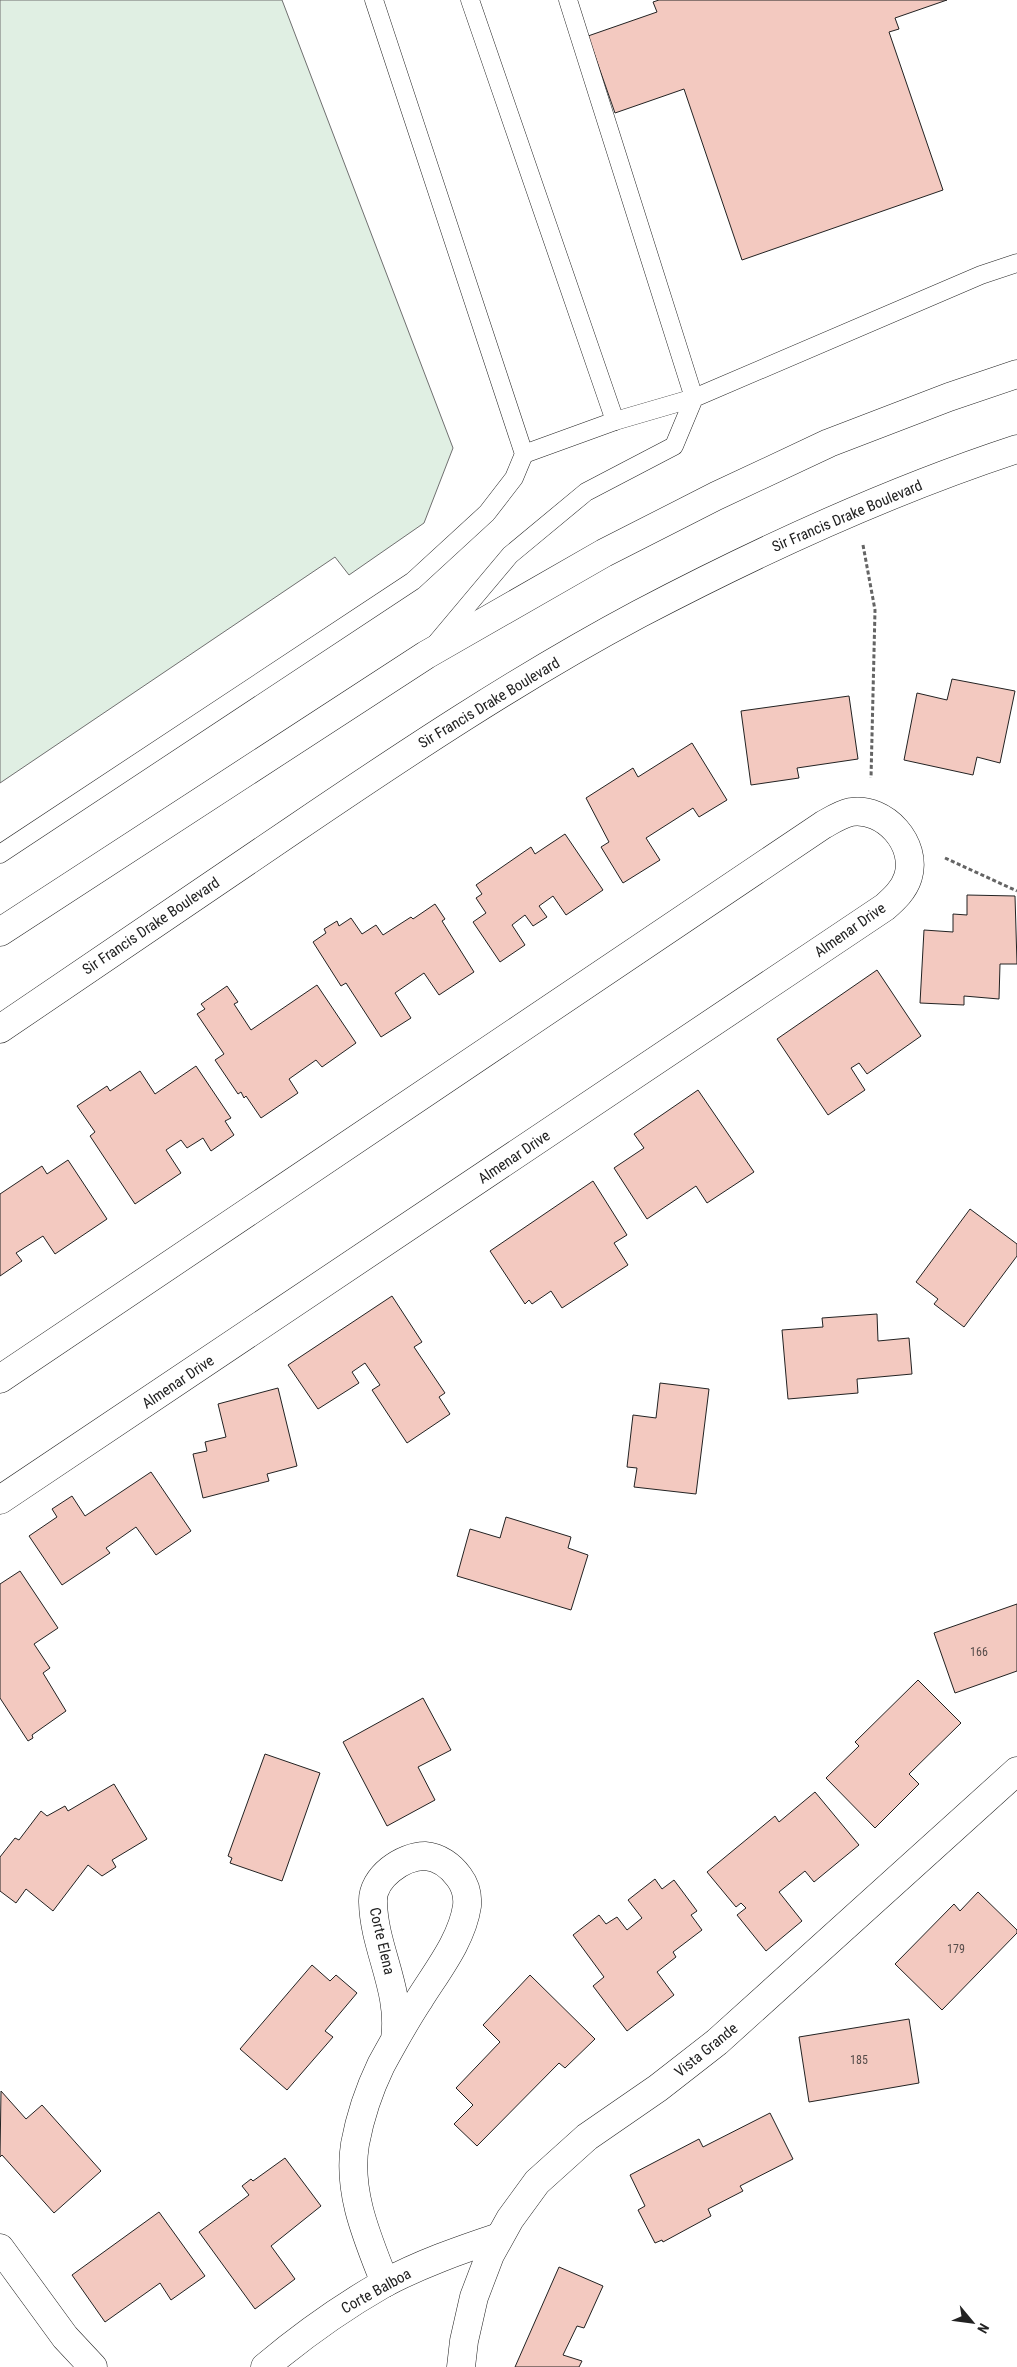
<svg xmlns="http://www.w3.org/2000/svg" width="1017" height="2367" viewBox="0 0 1017 2367" font-family="'Roboto Condensed',sans-serif">
<style>
.green{fill:#e0efe3;stroke:#6f6f6f}
.building{fill:#f3c9c0;stroke:#222}
.lines{fill:none;stroke-linecap:round;stroke-linejoin:round}
.service-casing{stroke:#222;stroke-width:19}
.minor-casing{stroke:#222;stroke-width:29}
.primary-casing{stroke:#222;stroke-width:29}
.path{stroke:#646464;stroke-width:3;stroke-dasharray:4 2.5;stroke-linecap:butt}
.service{stroke:#fff;stroke-width:18}
.minor{stroke:#fff;stroke-width:28}
.primary{stroke:#fff;stroke-width:28}
.labels{text-anchor:middle;dominant-baseline:central;stroke-width:4;stroke-linejoin:round;paint-order:stroke}
.number-label{font-size:12px;fill:#564c4a}
.street-label{font-size:15px;fill:#222;stroke:#fff}
</style>
<rect width="100%" height="100%" fill="#fff"/>
<!-- green -->
<path class="green" d="M0,0H282L453,448L424,523L349,575L335,557L0,783Z"/>
<!-- building -->
<g class="building">
<path d="M659,0H947L895,18L899,29L889,32L943,190L742,260L684,89L615,113L588,36L657,12L653,2Z"/>
<path d="M952,679L1015,691L1000,763L977,757L973,775L904,760L917,693L947,700Z"/>
<path d="M849,696L858,759L797,768L799,778L751,785L741,711Z"/>
<path d="M692,743L727,800L699,817L693,808L646,838L660,860L623,883L601,847L609,842L586,798L633,768L638,777Z"/>
<path d="M565,834L603,890L566,915L553,896L539,906L547,917L533,926L525,915L512,925L525,945L500,962L473,922L486,913L476,898L482,894L476,885L531,847L535,854Z"/>
<path d="M967,895L1015,896L1017,964H1000L999,999L964,996V1005L920,1003L924,930L953,932V914L967,915Z"/>
<path d="M435,904L445,919L442,921L474,972L439,995L424,973L395,993L411,1018L381,1037L346,983L341,986L313,942L326,933L324,929L337,921L339,926L351,918L362,934L376,925L383,935L411,917L413,919Z"/>
<path d="M877,970L921,1036L867,1074L859,1063L851,1068L865,1090L828,1115L777,1039Z"/>
<path d="M317,985L356,1043L322,1067L316,1060L289,1079L298,1093L261,1118L246,1096L244,1098L241,1092L238,1094L215,1060L224,1054L197,1014L205,1009L201,1004L227,986L238,1002L234,1004L251,1030Z"/>
<path d="M196,1066L231,1118L225,1121L234,1135L211,1151L203,1138L187,1148L181,1140L166,1150L181,1173L135,1204L90,1136L95,1132L77,1106L107,1086L110,1091L140,1071L155,1094Z"/>
<path d="M698,1090L754,1172L707,1203L696,1186L647,1219L614,1168L644,1148L634,1134Z"/>
<path d="M68,1160L107,1219L55,1254L43,1236L16,1253L22,1261L0,1276V1194L42,1166L47,1174Z"/>
<path d="M593,1181L627,1235L614,1243L628,1265L562,1308L551,1291L532,1304L529,1300L525,1304L490,1251Z"/>
<path d="M970,1209L1017,1244V1256L964,1327L934,1304L938,1299L916,1282Z"/>
<path d="M392,1296L422,1342L414,1347L445,1393L439,1397L450,1414L407,1443L372,1390L380,1385L365,1363L352,1372L359,1383L318,1409L288,1365Z"/>
<path d="M877,1314L878,1341L909,1338L912,1374L857,1379L858,1393L788,1399L782,1330L823,1327L822,1318Z"/>
<path d="M660,1383L709,1389L696,1494L634,1487L637,1468L627,1467L633,1415L656,1418Z"/>
<path d="M278,1388L297,1466L267,1474L269,1481L203,1498L193,1454L207,1451L205,1442L226,1437L218,1404Z"/>
<path d="M151,1472L191,1531L156,1555L136,1527L106,1548L110,1553L62,1585L29,1536L57,1517L52,1509L72,1496L85,1516Z"/>
<path d="M506,1517L571,1537L568,1548L588,1555L571,1610L457,1576L470,1529L500,1538Z"/>
<path d="M20,1571L58,1628L34,1644L50,1668L43,1673L66,1711L32,1735L33,1738L28,1741L0,1698V1584Z"/>
<path d="M1017,1604V1671L955,1693L934,1633Z"/>
<path d="M918,1680L961,1723L909,1774L919,1784L875,1828L826,1778L859,1746L855,1742Z"/>
<path d="M423,1698L451,1750L418,1767L435,1800L387,1826L343,1742Z"/>
<path d="M265,1754L320,1773L282,1881L230,1863L232,1858L228,1856Z"/>
<path d="M114,1784L147,1839L112,1860L116,1867L102,1876L88,1865L53,1911L26,1889L16,1903L0,1891V1857L15,1838L19,1840L41,1811L47,1816L65,1806L68,1811Z"/>
<path d="M815,1792L859,1845L814,1882L805,1871L779,1892L802,1921L766,1951L737,1915L746,1908L741,1903L736,1907L707,1872L775,1816L779,1822Z"/>
<path d="M655,1879L662,1889L674,1880L697,1911L691,1915L702,1930L673,1952L676,1957L657,1972L674,1995L627,2031L593,1986L604,1977L573,1935L599,1915L606,1924L617,1917L627,1930L642,1918L628,1900Z"/>
<path d="M978,1892L1017,1930V1933L942,2010L895,1964L954,1904L960,1911Z"/>
<path d="M312,1965L330,1981L336,1975L357,1993L325,2031L333,2037L287,2090L240,2049Z"/>
<path d="M530,1975L595,2039L565,2068L559,2063L477,2146L454,2124L473,2105L456,2088L500,2042L483,2025Z"/>
<path d="M909,2019L919,2083L809,2102L799,2037Z"/>
<path d="M1,2091L26,2119L42,2105L101,2171L54,2213L2,2155L0,2157Z"/>
<path d="M770,2113L793,2159L740,2186L743,2191L708,2209L711,2216L663,2242L662,2240L655,2243L638,2210L645,2206L630,2175L699,2139L703,2147Z"/>
<path d="M285,2158L321,2206L271,2246L295,2279L255,2309L199,2232L249,2195L242,2186L251,2179L253,2181Z"/>
<path d="M159,2212L205,2276L171,2300L160,2283L105,2322L72,2275Z"/>
<path d="M559,2267L603,2286L584,2328L577,2326L563,2355L582,2361L579,2367H515Z"/>
</g>
<g class="lines">
<defs>
<g id="service">
<path d="M470,0L615,421"/>
<path d="M524,454L615,421L694,398L568,0"/>
<path d="M437,642L510,555L586,492L674,446L694,398L981,275L1017,263"/>
<path d="M0,854L413,581L487,513L514,478L524,454L374,0"/>
</g>
<g id="minor">
<path d="M0,1379L823,825C832,820 841,814 851,812C885,807 918,844 908,877C904,890 894,899 885,907L0,1500"/>
<path d="M0,2248L65,2337L93,2367"/>
<path d="M385,2283C368,2239 347,2193 355,2144C360,2117 369,2090 381,2065C393,2043 405,2021 419,2000C437,1971 462,1940 467,1906C468,1896 465,1885 459,1877C451,1866 439,1857 425,1856C403,1856 372,1877 373,1902C374,1949 402,1990 395,2039"/>
<path d="M265,2367C302,2336 341,2308 383,2284C420,2264 460,2250 499,2237"/>
<path d="M461,2367L464,2341L474,2297L490,2255L510,2219L537,2182L587,2137L658,2088L717,2042L1017,1771"/>
</g>
<g id="primary">
<path d="M0,932L426,655L604,553L716,496L829,443L949,397L1017,374"/>
<path d="M0,1029C98,962 196,896 293,830C405,754 519,678 639,614C761,550 886,492 1017,449"/>
</g>
</defs>
<!-- service casing -->
<use href="#service" class="service-casing"/>
<!-- minor casing -->
<use href="#minor" class="minor-casing"/>
<!-- primary casing -->
<use href="#primary" class="primary-casing"/>
<!-- path -->
<g class="path">
<path d="M863,545L875,610L871,778"/>
<path d="M945,858L1017,891"/>
</g>
<!-- service -->
<use href="#service" class="service"/>
<!-- minor -->
<use href="#minor" class="minor"/>
<!-- primary -->
<use href="#primary" class="primary"/>
</g>
<g class="labels">
<!-- number labels -->
<g class="number-label">
<text x="979" y="1652">166</text>
<text x="956" y="1949">179</text>
<text x="859" y="2060">185</text>
</g>
<!-- street labels -->
<g class="street-label">
<text transform="translate(847 516) rotate(-23)">Sir Francis Drake Boulevard</text>
<text transform="translate(489 703) rotate(-31)">Sir Francis Drake Boulevard</text>
<text transform="translate(151 926) rotate(-34)">Sir Francis Drake Boulevard</text>
<text transform="translate(850 930) rotate(-35)">Almenar Drive</text>
<text transform="translate(514 1157) rotate(-34)">Almenar Drive</text>
<text transform="translate(178 1382) rotate(-34)">Almenar Drive</text>
<text transform="translate(382 1941) rotate(77)">Corte Elena</text>
<text transform="translate(706 2050) rotate(-39)">Vista Grande</text>
<text transform="translate(376 2291) rotate(-29)">Corte Balboa</text>
</g>
</g>
<!-- north arrow -->
<g transform="translate(972 2322) rotate(119)" stroke="#ffffff" stroke-width="4" paint-order="stroke">
<path d="M0-4L9 19L0 12L-9 19Z" fill="#222222"/>
<text y="-8" font-size="14" font-weight="bold" text-anchor="middle" fill="#222222">N</text>
</g>
</svg>
